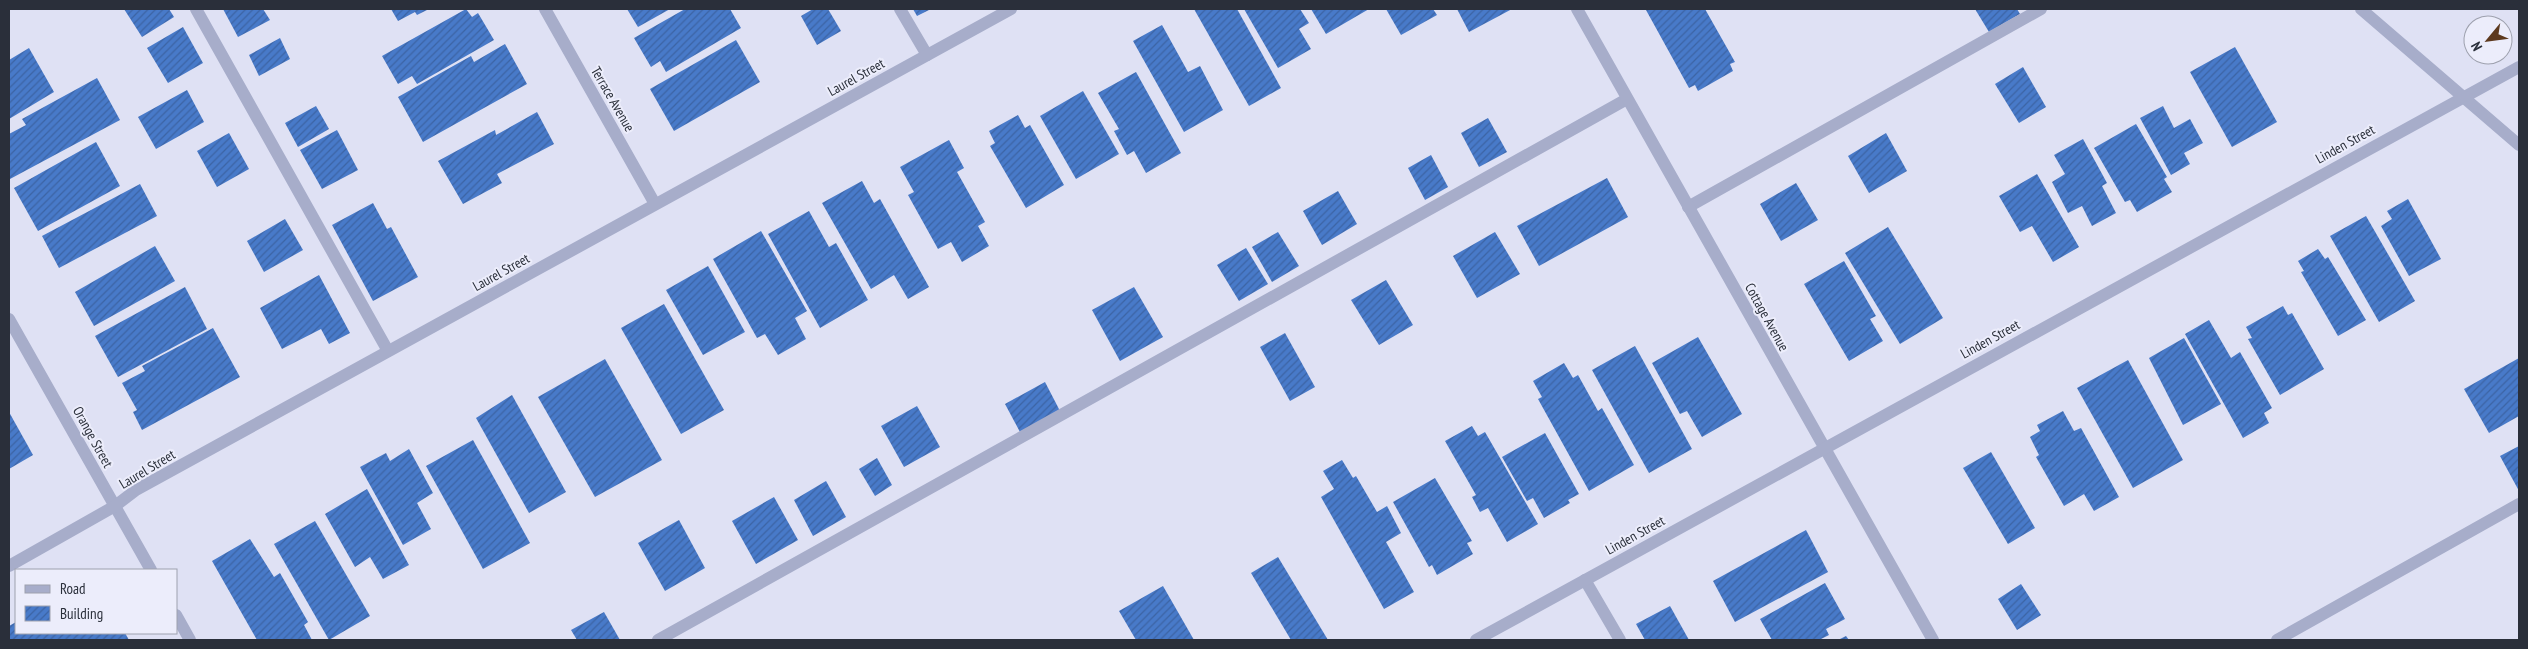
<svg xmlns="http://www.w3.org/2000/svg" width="2528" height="649" viewBox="0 0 2528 649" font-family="'PT Sans Narrow',sans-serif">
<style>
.building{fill:url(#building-hatch)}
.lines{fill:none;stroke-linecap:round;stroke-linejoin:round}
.service{stroke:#a7adca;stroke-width:12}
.minor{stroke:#a7adca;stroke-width:12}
.tertiary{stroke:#a7adca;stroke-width:12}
.labels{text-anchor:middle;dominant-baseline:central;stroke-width:4;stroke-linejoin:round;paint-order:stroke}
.street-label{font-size:14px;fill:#2a2f3a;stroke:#ecedfb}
</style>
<defs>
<pattern id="building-hatch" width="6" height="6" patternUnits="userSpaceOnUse" patternTransform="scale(1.25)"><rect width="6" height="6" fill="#487ac9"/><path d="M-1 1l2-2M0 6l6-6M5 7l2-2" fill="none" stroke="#3c64a4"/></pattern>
</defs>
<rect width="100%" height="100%" fill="#dfe1f4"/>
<!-- building -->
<g class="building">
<path d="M124,9H169L174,17L142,37Z"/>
<path d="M223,9H263L270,20L238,37Z"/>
<path d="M391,9H429L417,15L415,12L398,21Z"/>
<path d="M466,9L472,17L478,13L494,40L417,84L412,76L398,84L382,56Z"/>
<path d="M627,9H670L638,27Z"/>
<path d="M685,9H730L741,28L666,72L660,61L651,67L634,38Z"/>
<path d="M813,9H828L841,31L817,45L801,16Z"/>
<path d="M913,9H931L917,16Z"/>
<path d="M1194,9H1237L1281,88L1249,106Z"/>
<path d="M1244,9H1300L1309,23L1299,29L1311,49L1278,68Z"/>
<path d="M1311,9H1369L1326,34Z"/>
<path d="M1386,9H1433L1437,15L1401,35Z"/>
<path d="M1457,9H1512L1469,32Z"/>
<path d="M1648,9H1705L1735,62L1730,64L1733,71L1698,91L1695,85L1689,88L1646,10Z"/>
<path d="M1975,9H2017L2020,14L1989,32Z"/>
<path d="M1162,25L1188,72L1200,66L1223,110L1184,132L1133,41Z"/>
<path d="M183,27L203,63L168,83L147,48Z"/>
<path d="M280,38L290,59L259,76L249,55Z"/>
<path d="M736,40L760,82L674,131L650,89Z"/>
<path d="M505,44L527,84L423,142L398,97L471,56L474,62Z"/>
<path d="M2235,47L2277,122L2232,147L2190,72Z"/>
<path d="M29,48L54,92L9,119V60Z"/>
<path d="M2023,67L2046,107L2019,123L1995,84Z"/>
<path d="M1136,72L1181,153L1146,173L1134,151L1127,155L1114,131L1119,129L1098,93Z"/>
<path d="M97,78L120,120L10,179L9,134L26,125L22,119Z"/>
<path d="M187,90L204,122L156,149L138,117Z"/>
<path d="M1083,91L1119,154L1076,179L1040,116Z"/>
<path d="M316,106L329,129L298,147L285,123Z"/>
<path d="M2163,106L2174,128L2190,119L2203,143L2184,153L2190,164L2171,175L2140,118Z"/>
<path d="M537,112L554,144L497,174L502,183L463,204L438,161L495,130L496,135Z"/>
<path d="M1018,115L1025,128L1030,125L1064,185L1026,208L990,146L995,143L989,131Z"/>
<path d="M1488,118L1507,152L1479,167L1461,133Z"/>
<path d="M2136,124L2167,177L2164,179L2172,192L2137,212L2130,200L2125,202L2094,148Z"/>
<path d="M337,130L358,170L322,189L300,150Z"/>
<path d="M229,133L249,169L217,187L197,151Z"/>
<path d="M1886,133L1907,171L1869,193L1848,156Z"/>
<path d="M2083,139L2107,183L2102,186L2116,213L2092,226L2082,206L2068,213L2052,182L2065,174L2054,155Z"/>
<path d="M949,140L964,168L957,172L985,222L978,226L989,246L962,262L951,242L938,249L908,195L914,192L900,167Z"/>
<path d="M96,142L120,186L38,231L14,188Z"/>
<path d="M1431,155L1448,187L1425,200L1408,168Z"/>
<path d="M2037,174L2079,247L2053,262L2032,226L2020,232L1999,196Z"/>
<path d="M1607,178L1628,217L1539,266L1517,226Z"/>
<path d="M862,181L874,203L880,199L929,287L908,299L894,275L871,289L822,203Z"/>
<path d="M1796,183L1818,220L1781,241L1760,204Z"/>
<path d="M140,184L157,216L59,268L42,236Z"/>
<path d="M1338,191L1357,224L1322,245L1303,211Z"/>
<path d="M2408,199L2441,259L2409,276L2381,226L2392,219L2387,211Z"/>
<path d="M373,203L387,229L391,227L418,277L373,301L332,225Z"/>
<path d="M809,211L829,247L836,243L868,300L820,328L768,234Z"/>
<path d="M2366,216L2415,301L2379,322L2330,236Z"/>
<path d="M285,219L303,250L264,272L247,241Z"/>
<path d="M1888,227L1943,318L1900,344L1845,253Z"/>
<path d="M761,231L807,311L795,318L806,339L778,355L765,334L757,338L713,259Z"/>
<path d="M1278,232L1299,266L1272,282L1252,247Z"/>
<path d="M1495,232L1520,274L1477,298L1453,256Z"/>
<path d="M155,246L175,281L94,326L75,292Z"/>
<path d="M1246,248L1268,284L1239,301L1217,265Z"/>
<path d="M2318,249L2325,259L2328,257L2366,320L2338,336L2301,272L2304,271L2298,261Z"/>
<path d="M1844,261L1876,316L1870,319L1883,341L1849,361L1804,284Z"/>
<path d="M708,266L745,332L703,355L666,290Z"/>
<path d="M319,275L350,333L329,344L321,329L282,349L260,308Z"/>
<path d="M1386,280L1413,325L1379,345L1351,300Z"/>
<path d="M185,287L207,329L118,377L95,336Z"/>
<path d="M1134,287L1163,337L1120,361L1092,310Z"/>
<path d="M664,304L724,410L681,434L621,328Z"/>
<path d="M2283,306L2288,315L2292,313L2324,369L2280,395L2248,339L2252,338L2246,327Z"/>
<path d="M2209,320L2231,358L2240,352L2272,408L2264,413L2269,423L2243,438L2185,334Z"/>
<path d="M213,328L240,377L142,430L133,412L137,410L122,383L145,371L142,366Z"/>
<path d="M1285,333L1315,387L1290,401L1260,347Z"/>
<path d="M1698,337L1742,414L1702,437L1687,411L1680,414L1652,363Z"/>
<path d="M2184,338L2221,404L2183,425L2149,358Z"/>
<path d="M1635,346L1692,449L1649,473L1592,370Z"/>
<path d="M2519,358V416L2489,433L2464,389Z"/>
<path d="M605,359L662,460L595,497L538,397Z"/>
<path d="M2128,360L2183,460L2133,488L2077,388Z"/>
<path d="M1564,363L1573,378L1578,375L1598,411L1602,408L1634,465L1589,491L1538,399L1542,397L1533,381Z"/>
<path d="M1045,382L1060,411L1020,432L1005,404Z"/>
<path d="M512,395L566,492L529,513L476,418Z"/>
<path d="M917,406L940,447L904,467L881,426Z"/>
<path d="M2063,411L2074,431L2081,428L2119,497L2094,511L2084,494L2064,506L2036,457L2039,455L2030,437L2040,431L2037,425Z"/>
<path d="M9,412L33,455L9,469Z"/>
<path d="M1472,426L1478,436L1485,432L1538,524L1507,542L1488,508L1480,512L1472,497L1476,495L1445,441Z"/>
<path d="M1545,433L1579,494L1568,500L1570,503L1544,518L1533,498L1527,501L1502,457Z"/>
<path d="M473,440L530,543L483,569L426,466Z"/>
<path d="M2519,446V491L2500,456Z"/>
<path d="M409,449L433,493L417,503L431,529L403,545L360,467L386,453L390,461Z"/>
<path d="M1991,452L2035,528L2008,544L1963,468Z"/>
<path d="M877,458L892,485L875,496L859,469Z"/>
<path d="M1342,460L1353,478L1356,476L1377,512L1387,506L1401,533L1386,542L1414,592L1384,609L1321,497L1334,489L1323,471Z"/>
<path d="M1435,478L1472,541L1467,543L1473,554L1437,575L1432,565L1429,567L1393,502Z"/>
<path d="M826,481L846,517L813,536L794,500Z"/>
<path d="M367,489L409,565L383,579L370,557L355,567L325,514Z"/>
<path d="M774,497L798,540L756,564L732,521Z"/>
<path d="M679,520L705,568L665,591L638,543Z"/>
<path d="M315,521L370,616L329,640L274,544Z"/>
<path d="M1806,530L1828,572L1735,622L1713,581Z"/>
<path d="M250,539L274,577L280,573L308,622L304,625L312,640H257L212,561Z"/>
<path d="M1278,557L1328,640H1291L1251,573Z"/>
<path d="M1825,583L1845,619L1826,629L1829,635L1819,640H1772L1760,619Z"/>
<path d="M2021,584L2041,615L2017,630L1998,599Z"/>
<path d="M1163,586L1194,640H1136L1119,611Z"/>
<path d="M1670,606L1689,640H1645L1636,624Z"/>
<path d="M604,612L620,640H577L571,630Z"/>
<path d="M16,622V633H125L129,640H9V626Z"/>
<path d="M1846,636L1849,640H1838Z"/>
</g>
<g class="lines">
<!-- service -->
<g class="service">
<path d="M196,9L388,351"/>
<path d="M900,9L927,55"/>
<path d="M1688,207L2041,9"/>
<path d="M1585,580L1620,640"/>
<path d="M658,640L1627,99"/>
<path d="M2277,640L2519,504"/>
</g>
<!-- minor -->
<g class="minor">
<path d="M545,9L655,204"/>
<path d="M1577,9L1933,640"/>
<path d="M9,319L151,570"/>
<path d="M9,566L115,506L136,490L1011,9"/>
<path d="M176,615L190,640"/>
<path d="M1476,640L2519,67"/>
</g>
<!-- tertiary -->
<path class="tertiary" d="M2361,9L2519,145"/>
</g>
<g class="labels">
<!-- street labels -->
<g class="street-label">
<text transform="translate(856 77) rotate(-29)">Laurel Street</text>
<text transform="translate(613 99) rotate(60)">Terrace Avenue</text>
<text transform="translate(2345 144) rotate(-29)">Linden Street</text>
<text transform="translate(501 272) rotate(-29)">Laurel Street</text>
<text transform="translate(1767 317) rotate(61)">Cottage Avenue</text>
<text transform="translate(1990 339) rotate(-29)">Linden Street</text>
<text transform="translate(93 437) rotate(61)">Orange Street</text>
<text transform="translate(147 469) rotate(-31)">Laurel Street</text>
<text transform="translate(1635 535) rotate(-29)">Linden Street</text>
</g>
</g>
<!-- border -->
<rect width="2528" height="649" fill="none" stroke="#2a2f3a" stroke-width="20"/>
<!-- legend -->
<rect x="15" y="569" width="162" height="65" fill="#ecedfb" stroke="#9ea1ae"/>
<rect x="25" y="585" width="25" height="8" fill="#a7adca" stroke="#9ea1ae"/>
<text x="60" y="594" font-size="15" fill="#2a2f3a">Road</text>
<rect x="25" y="606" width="25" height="15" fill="url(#building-hatch)" stroke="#9ea1ae"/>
<text x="60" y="619" font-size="15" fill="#2a2f3a">Building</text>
<!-- north arrow -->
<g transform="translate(2488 40) rotate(241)"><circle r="24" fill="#ecedfb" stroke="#9ea1ae"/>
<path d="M0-4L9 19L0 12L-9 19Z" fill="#5d391e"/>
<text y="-8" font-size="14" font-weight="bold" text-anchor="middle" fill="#2a2f3a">N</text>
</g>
</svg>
